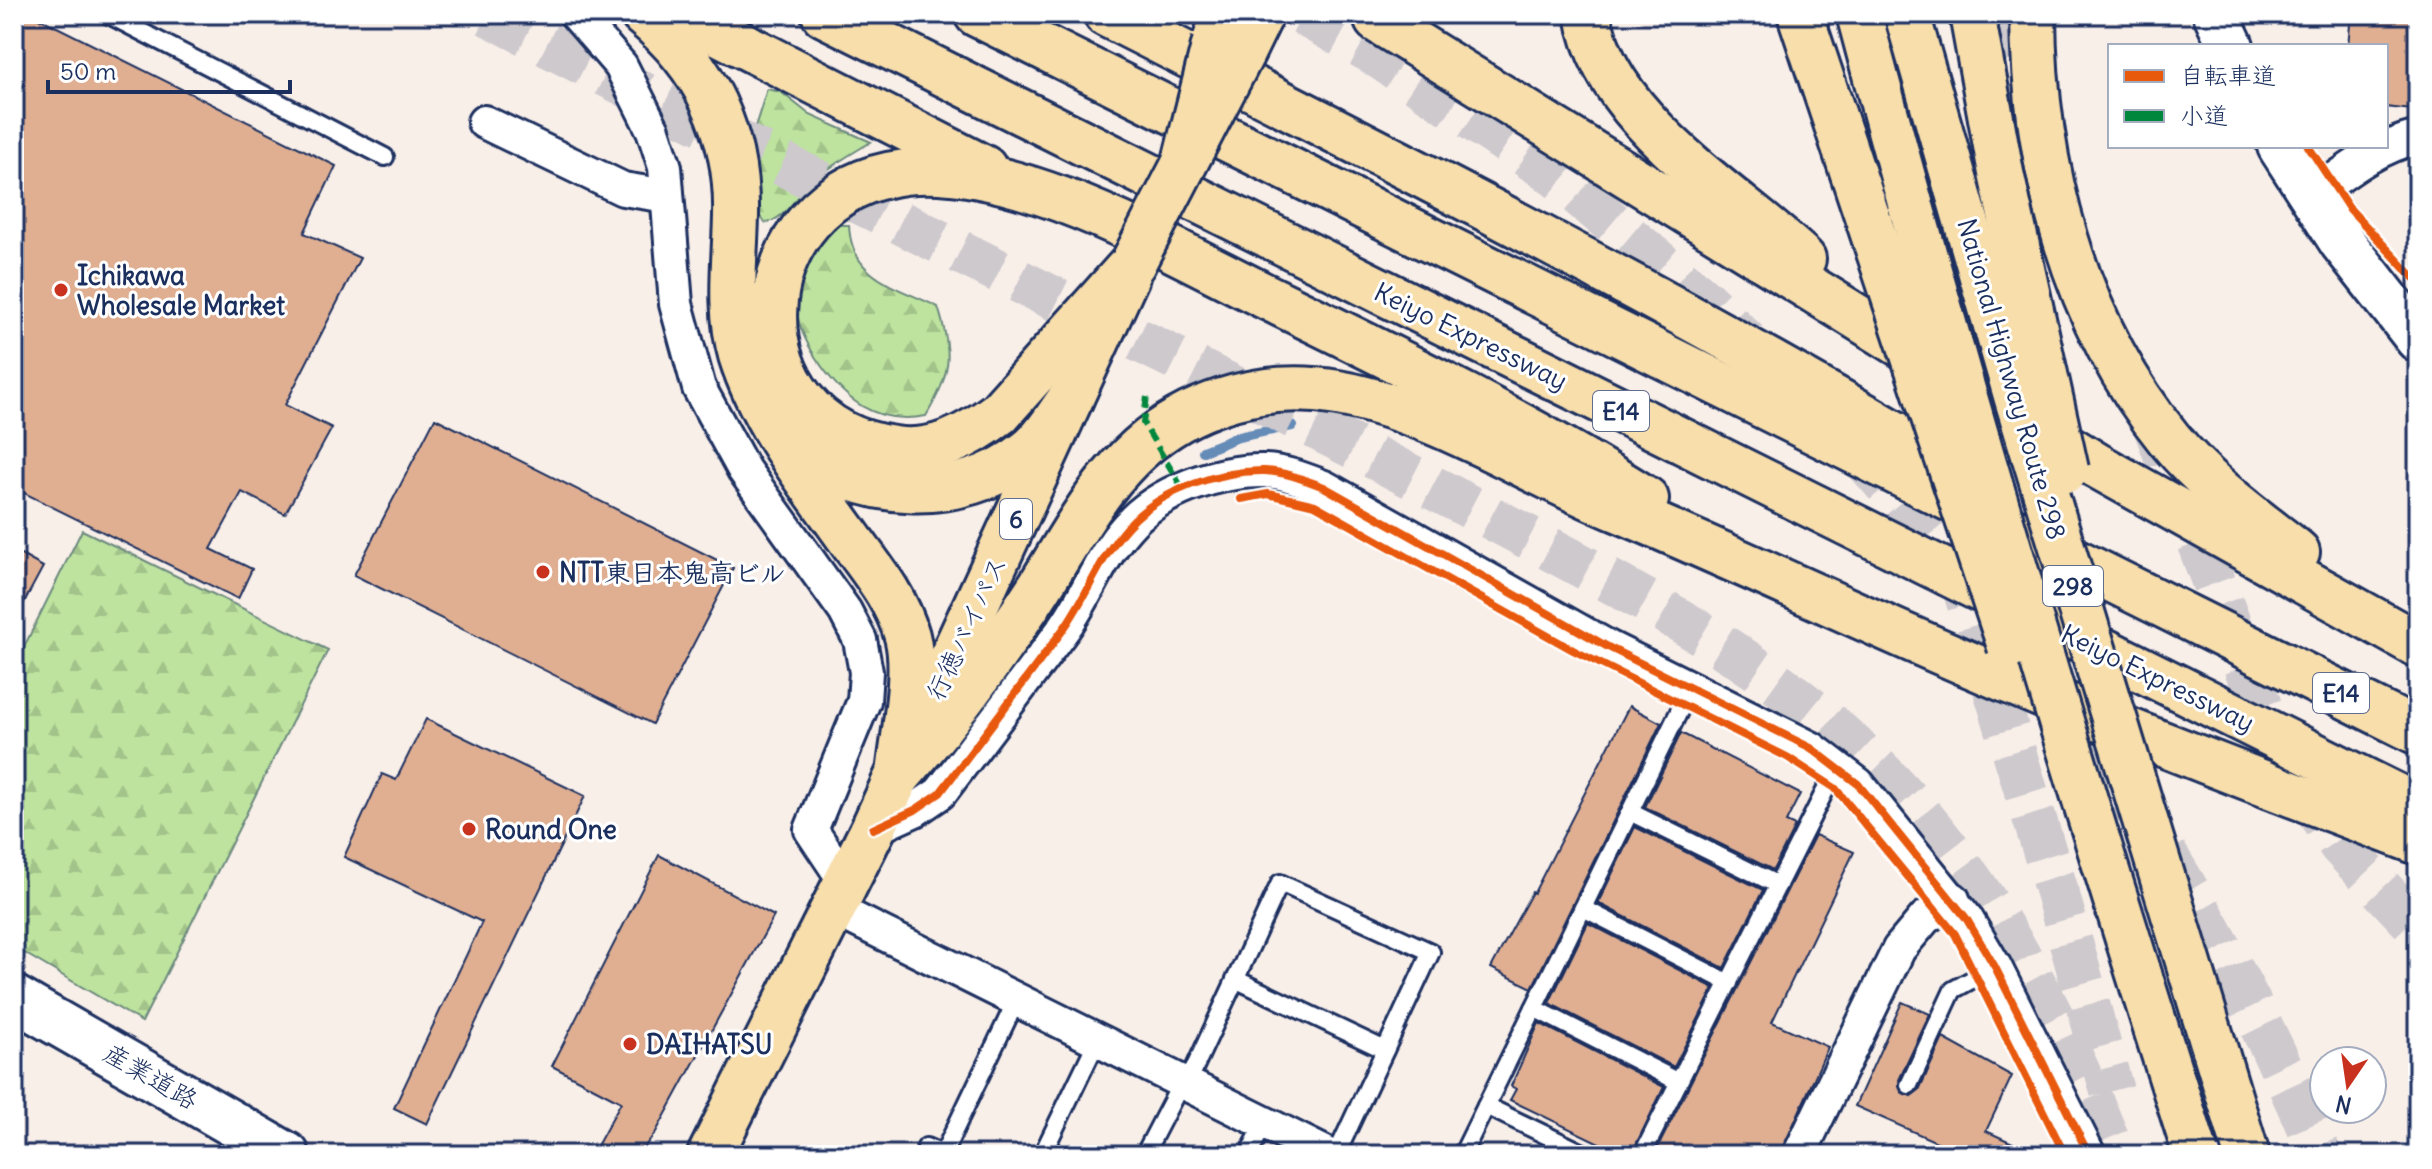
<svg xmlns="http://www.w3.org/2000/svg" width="2432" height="1169" viewBox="0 0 2432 1169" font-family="Delius,'Klee One',sans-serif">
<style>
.forest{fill:url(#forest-firs);stroke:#6c897e;stroke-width:2}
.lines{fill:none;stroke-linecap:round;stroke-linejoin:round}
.stream{stroke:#658bb7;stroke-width:10}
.building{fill:#e0af92;stroke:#1b2f5e;stroke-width:2}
.highway-tunnel{stroke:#cdc9cd;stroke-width:44;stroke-dasharray:44 22;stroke-linecap:butt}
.lane-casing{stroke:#1b2f5e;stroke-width:22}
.street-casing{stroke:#1b2f5e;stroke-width:38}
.secondary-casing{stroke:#1b2f5e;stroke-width:50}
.primary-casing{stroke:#1b2f5e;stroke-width:50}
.highway-casing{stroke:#1b2f5e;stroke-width:50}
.lane{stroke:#fff;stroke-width:16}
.street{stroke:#fff;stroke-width:32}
.secondary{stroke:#fff;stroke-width:44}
.primary{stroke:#f8deab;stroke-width:44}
.highway{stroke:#f8deab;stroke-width:44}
.primary-bridge-casing{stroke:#1b2f5e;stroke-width:50;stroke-linecap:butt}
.highway-bridge-casing{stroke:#1b2f5e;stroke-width:50;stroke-linecap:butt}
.primary-bridge{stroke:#f8deab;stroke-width:44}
.highway-bridge{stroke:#f8deab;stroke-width:44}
.quiet{stroke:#00873e;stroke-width:6;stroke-dasharray:12 6;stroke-linecap:butt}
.cycleway-casing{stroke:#fff;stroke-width:13}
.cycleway{stroke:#e8590c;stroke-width:8}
.poi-dot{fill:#c8321e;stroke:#fff;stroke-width:3}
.labels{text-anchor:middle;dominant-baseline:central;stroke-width:6;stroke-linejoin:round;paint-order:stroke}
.shield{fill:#fff;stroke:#5f6d8e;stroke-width:2}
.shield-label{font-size:24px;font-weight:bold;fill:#1b2f5e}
.poi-label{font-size:26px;font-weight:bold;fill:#1b2f5e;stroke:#fff;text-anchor:start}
.street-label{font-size:26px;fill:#1b2f5e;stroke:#fff}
</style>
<defs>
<pattern id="forest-firs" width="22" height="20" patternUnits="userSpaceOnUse" patternTransform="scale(2)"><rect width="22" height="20" fill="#bde39e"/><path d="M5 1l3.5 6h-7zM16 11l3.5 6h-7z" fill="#a2c38a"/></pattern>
</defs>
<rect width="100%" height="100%" fill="#f9efe9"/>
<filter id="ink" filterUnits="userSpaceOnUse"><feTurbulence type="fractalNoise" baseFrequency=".0125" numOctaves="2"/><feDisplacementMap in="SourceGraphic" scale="16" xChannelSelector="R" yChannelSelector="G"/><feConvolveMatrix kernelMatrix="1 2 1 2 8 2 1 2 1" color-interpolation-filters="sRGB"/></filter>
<g filter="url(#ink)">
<!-- forest -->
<g class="forest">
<path d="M767,89L781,92L810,115L871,142C849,155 827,168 808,186C794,200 785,218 766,223L757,214L755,127Z"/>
<path d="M832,225H849C851,279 896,286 938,307C953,354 952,373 926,416C875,426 843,399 816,358C808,345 796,324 797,307C797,289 805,258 815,242C818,236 827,230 832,225Z"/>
<path d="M82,530L328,650L142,1022L14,947V667Z"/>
</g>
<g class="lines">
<!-- stream -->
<path class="stream" d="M1203,451L1238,437L1292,426"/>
</g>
<!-- building -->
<g class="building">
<path d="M14,14H31L336,166L304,233L360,258L285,405L332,428L285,514L242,492L211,549L252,569L238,599L14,488Z"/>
<path d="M2351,14H2418L2412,110L2386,107V46H2348Z"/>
<path d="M435,418L733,568L652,724L354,575Z"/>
<path d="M14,551L43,567L14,621Z"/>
<path d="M1629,706L1661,723L1532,988L1491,968L1532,892L1534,893Z"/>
<path d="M426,719L585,796L427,1124L394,1108L482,922L344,857L382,774L396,780Z"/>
<path d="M1681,733L1800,794L1786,822L1795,826L1773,870L1645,807Z"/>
<path d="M1635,827L1763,890L1724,968L1598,903Z"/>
<path d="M1815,835L1854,852L1772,1022L1828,1047L1780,1155H1654Z"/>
<path d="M659,855L774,916L656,1132L638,1155H592L621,1102L552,1066Z"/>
<path d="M1588,923L1714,988L1674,1067L1549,1003Z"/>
<path d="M1902,1002L1930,1014L1899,1080L1901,1092L1911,1096L1919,1090L1943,1038L2012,1076L1986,1131L2039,1155H1966L1855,1106Z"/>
<path d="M1539,1023L1664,1087L1631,1155H1624L1510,1100L1516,1089L1511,1086Z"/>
</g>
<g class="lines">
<!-- highway-tunnel -->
<g class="highway-tunnel">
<path d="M488,14C761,156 1039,290 1314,427C1400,470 1484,514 1569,559C1662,609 1756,660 1836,730C1970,846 2049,994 2114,1155"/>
<path d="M1303,14L1372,52L1553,173L1704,300L1747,342"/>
<path d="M2007,14L2032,79"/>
<path d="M2152,419L2265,719L2300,786L2341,846L2418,928"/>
<path d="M1858,452L1978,591"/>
<path d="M1956,562L2057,892L2112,1091"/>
<path d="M2054,690C2161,834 2251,989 2320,1155"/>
</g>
<defs>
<g id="lane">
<path d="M107,14L385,157"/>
<path d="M1630,812L1778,885"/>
<path d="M1583,908L1729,983"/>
<path d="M1235,979L1385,1050"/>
<path d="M1534,1008L1679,1082"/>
<path d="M1188,1082L1280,883L1431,952L1336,1155"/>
<path d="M1909,1085L1953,990L1995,967"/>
<path d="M1486,1106L1587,1155"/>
<path d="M926,1147L945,1155"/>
<path d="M943,1154L1017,999"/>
<path d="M1042,1155L1098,1039"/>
<path d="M1144,1155L1183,1080"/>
<path d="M1248,1155L1265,1122"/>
<path d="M1462,1155L1690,689"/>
<path d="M1642,1155L1838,765"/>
</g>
<g id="street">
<path d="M576,14L621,66L653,130L665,167L676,304L699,388L744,470L845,611L860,640L866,672L864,701L811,830L847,884"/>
<path d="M484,122L623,189L667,196"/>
<path d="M2311,197C2345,172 2376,147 2418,137"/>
<path d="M873,829L915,810L940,793C981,739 1022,685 1062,631C1086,599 1100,557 1127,527C1158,491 1219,470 1265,471C1286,472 1305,480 1324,487L1608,647L1811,748L1858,784L1966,918L1995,967L2089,1155"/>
<path d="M834,909L1329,1155"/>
<path d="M1799,1155L1899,949L1925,918L1953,899"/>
</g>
<g id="secondary">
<path d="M2216,14L2231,46"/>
<path d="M2280,146L2342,242L2418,339"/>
<path d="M14,998L287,1155"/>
</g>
<g id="primary">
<path d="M1242,53L1261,14"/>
<path d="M710,1155L873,829L1127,276"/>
</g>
<g id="highway">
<path d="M643,14C706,66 738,134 736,216C735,262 728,309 741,355C762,423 811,484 852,542C874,572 897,600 907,636C917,674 903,735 899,775"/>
<path d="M682,14L984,168"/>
<path d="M824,14L2418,807"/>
<path d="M977,14L2418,732"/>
<path d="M1106,14C1399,162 1691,310 1973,480"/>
<path d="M1588,14C1604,119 1731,192 1803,259"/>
<path d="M2033,14C2034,164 2073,321 2170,440C2206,484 2252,517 2297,552"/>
<path d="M1377,20L2096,465L2418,645"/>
<path d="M1215,42L1224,14"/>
<path d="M1133,263L999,413C968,437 934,455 894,449C726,427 739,192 905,172C1019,159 1170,250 1271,299C1398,361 1526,423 1646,499"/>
<path d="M792,443C857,500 960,507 1029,451C1046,438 1058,415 1071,398"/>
<path d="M899,775C950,718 997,653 1039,588C1081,521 1115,451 1190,414C1236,392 1287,384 1338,393C1438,411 1527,472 1620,510C1753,566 1883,629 2016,684C2148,740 2283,791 2418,842"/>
</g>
</defs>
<!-- lane casing -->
<use href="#lane" class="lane-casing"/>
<!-- street casing -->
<use href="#street" class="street-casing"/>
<!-- secondary casing -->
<use href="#secondary" class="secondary-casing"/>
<!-- primary casing -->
<use href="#primary" class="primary-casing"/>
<!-- highway casing -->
<use href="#highway" class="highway-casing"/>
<!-- lane -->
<use href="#lane" class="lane"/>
<!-- street -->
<use href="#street" class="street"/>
<!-- secondary -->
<use href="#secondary" class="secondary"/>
<!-- primary -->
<use href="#primary" class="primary"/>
<!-- highway -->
<use href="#highway" class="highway"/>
<defs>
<path id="primary-bridge" d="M1133,263L1242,53"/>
<g id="highway-bridge">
<path d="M1800,14L2010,646"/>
<path d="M1859,14C1960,397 2076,777 2196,1155"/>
<path d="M1907,14L2017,399L2247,1155"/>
<path d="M1972,14L2001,173L2066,470"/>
<path d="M1185,162L1215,42"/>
</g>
</defs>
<!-- primary-bridge casing -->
<use href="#primary-bridge" class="primary-bridge-casing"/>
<!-- highway-bridge casing -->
<use href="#highway-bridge" class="highway-bridge-casing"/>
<!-- primary-bridge -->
<use href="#primary-bridge" class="primary-bridge"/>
<!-- highway-bridge -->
<use href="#highway-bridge" class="highway-bridge"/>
<!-- quiet -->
<path class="quiet" d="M1147,397L1143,423L1183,489"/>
<defs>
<g id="cycleway">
<path d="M2308,146L2348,207L2418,282"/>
<path d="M1241,499L1268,494L1315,505L1573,650L1787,757L1835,788L1955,934L2065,1155"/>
<path d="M873,829L915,810L940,793C981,739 1022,685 1062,631C1086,599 1100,557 1127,527C1158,491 1219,470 1265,471C1286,472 1305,480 1324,487L1608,647L1811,748L1858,784L1966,918L1995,967L2089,1155"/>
</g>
</defs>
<!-- cycleway casing -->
<use href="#cycleway" class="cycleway-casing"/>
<!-- cycleway -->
<use href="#cycleway" class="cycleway"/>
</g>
</g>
<!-- markers -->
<g class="poi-dot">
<circle cx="61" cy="290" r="8"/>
<circle cx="543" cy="572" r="8"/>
<circle cx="469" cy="829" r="8"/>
<circle cx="630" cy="1044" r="8"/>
</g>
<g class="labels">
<!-- shield labels -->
<g class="shield">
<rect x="1593" y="391" width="56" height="40" rx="6"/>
<rect x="1000" y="499" width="32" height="40" rx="6"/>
<rect x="2043" y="566" width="60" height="40" rx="6"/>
<rect x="2313" y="673" width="56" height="40" rx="6"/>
</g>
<g class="shield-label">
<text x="1621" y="411">E14</text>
<text x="1016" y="519">6</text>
<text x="2073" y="586">298</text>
<text x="2341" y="693">E14</text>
</g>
<!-- poi labels -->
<g class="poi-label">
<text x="77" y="275">Ichikawa<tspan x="77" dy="30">Wholesale Market</tspan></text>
<text x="559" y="572">NTT東日本鬼高ビル</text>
<text x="485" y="829">Round One</text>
<text x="646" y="1044">DAIHATSU</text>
</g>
<!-- street labels -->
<g class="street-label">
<text transform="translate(1471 336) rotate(26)">Keiyo Expressway</text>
<text transform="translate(2012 379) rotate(74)">National Highway Route 298</text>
<text transform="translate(966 628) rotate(-65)">行徳バイパス</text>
<text transform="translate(2158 678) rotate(26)">Keiyo Expressway</text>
<text transform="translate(151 1076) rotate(30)">産業道路</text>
</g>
</g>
<!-- margin -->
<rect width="2432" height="1169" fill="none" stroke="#fff" stroke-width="48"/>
<rect x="24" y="24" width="2384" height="1121" fill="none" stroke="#1b2f5e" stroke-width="3" filter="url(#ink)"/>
<!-- legend -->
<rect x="2108" y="44" width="280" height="104" fill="#ffffff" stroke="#a4acbf" stroke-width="2"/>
<rect x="2124" y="70" width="40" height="12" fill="#e8590c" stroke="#a4acbf" stroke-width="2"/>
<text x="2180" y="84" font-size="24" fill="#1b2f5e">自転車道</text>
<rect x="2124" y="110" width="40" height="12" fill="#00873e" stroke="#a4acbf" stroke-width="2"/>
<text x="2180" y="124" font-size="24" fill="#1b2f5e">小道</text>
<!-- north arrow -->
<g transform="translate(2348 1085) rotate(193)"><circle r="38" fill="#ffffff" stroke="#a4acbf" stroke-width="2"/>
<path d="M0-6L14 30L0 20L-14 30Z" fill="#c8321e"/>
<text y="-12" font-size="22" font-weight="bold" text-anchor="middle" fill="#1b2f5e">N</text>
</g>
<!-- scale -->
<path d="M48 80v12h242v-12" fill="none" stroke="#1b2f5e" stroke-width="4"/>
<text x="60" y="80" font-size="24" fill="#1b2f5e" stroke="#ffffff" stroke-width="6" paint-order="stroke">50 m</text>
</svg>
